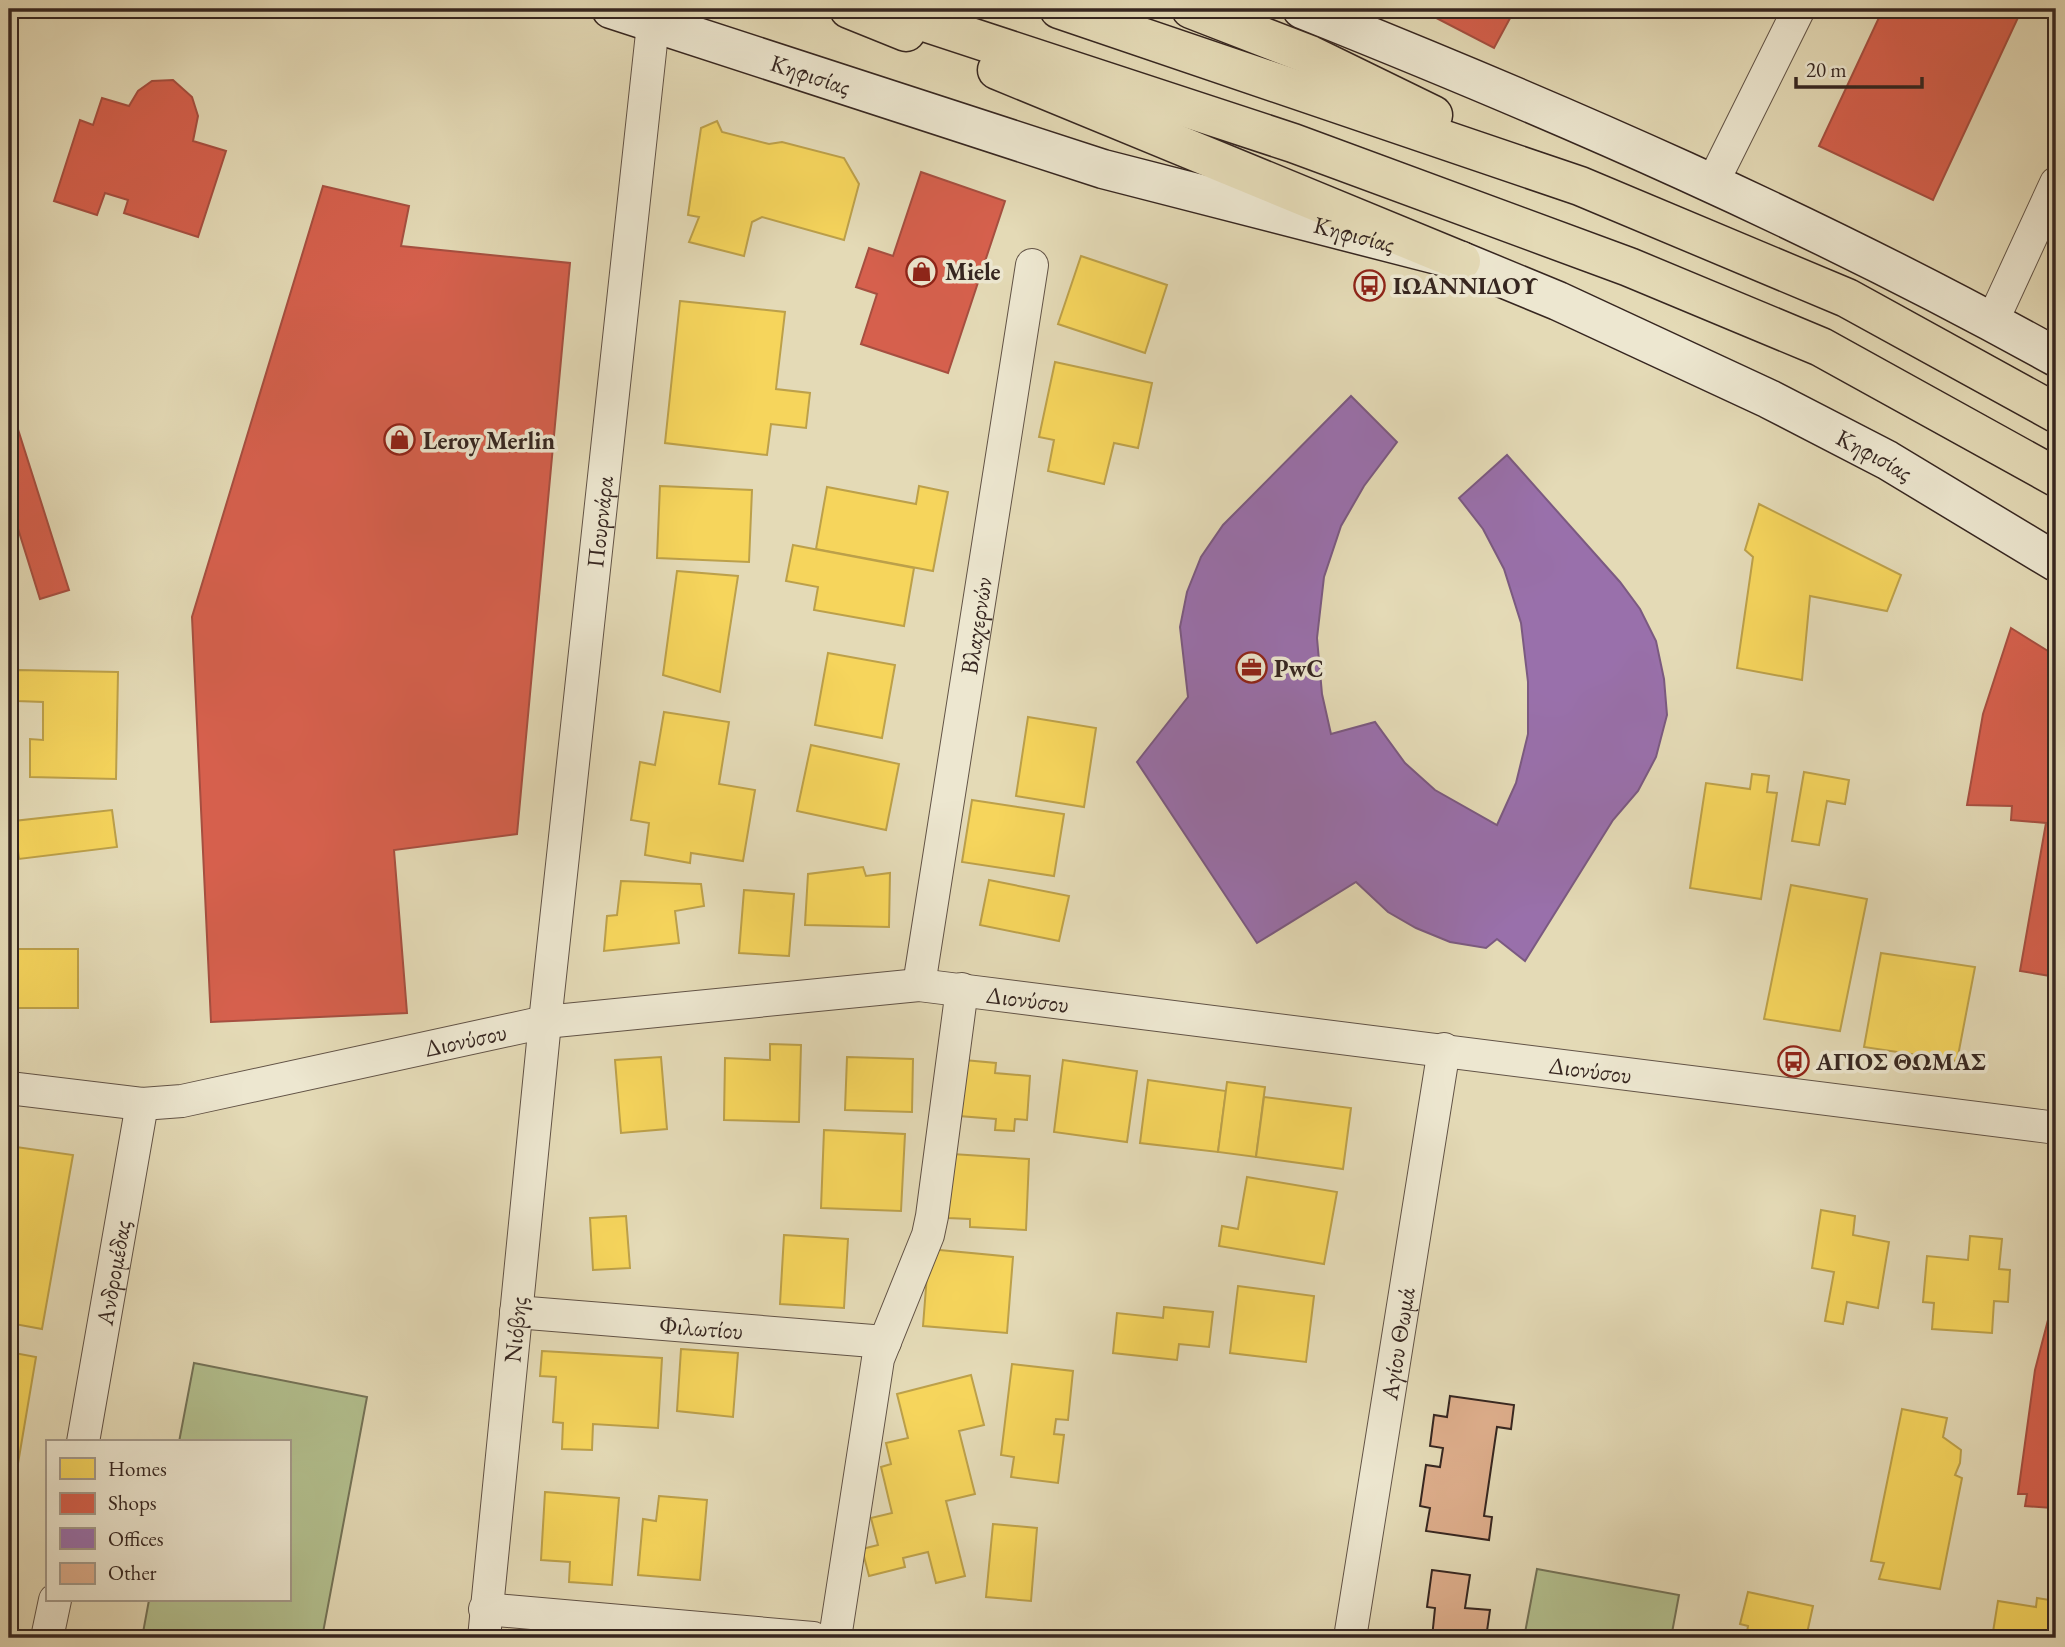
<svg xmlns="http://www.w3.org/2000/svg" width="2065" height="1647" viewBox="0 0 2065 1647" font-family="'EB Garamond',serif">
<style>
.green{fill:#b3c08f;stroke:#747358;stroke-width:2}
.homes{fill:#f6d55c;stroke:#bca04a;stroke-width:2}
.shops{fill:#d6604d;stroke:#a64f40;stroke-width:2}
.offices{fill:#9970ab;stroke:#7b5a81;stroke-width:2}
.building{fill:#deae8c;stroke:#362620;stroke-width:2}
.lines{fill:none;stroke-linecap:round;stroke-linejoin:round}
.street-casing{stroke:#625346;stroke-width:34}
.secondary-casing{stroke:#362620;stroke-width:41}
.primary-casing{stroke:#362620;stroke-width:41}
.street{stroke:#ede7d0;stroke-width:32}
.secondary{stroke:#ede7d0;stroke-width:38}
.primary{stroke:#e4dab6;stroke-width:38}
.labels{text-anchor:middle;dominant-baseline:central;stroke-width:7;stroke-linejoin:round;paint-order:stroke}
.street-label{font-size:24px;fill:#362620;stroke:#ede7d0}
.poi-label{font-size:24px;font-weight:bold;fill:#362620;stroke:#ede7d0;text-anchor:start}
</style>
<rect width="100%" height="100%" fill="#e4dab6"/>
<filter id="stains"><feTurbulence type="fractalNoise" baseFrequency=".00286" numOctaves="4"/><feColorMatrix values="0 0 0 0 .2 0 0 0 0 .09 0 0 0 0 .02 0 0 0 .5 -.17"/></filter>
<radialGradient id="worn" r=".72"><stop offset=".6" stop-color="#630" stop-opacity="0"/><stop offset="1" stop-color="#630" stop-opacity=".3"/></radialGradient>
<!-- green -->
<g class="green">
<path d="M194,1363L367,1397L322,1638H142L149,1600H289V1442H179Z"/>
<path d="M1537,1569L1679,1595L1671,1638H1524Z"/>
</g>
<!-- homes -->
<g class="homes">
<path d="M717,121L722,132L769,144L782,142L844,158L859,184L844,240L762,217L752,222L744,256L689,242L699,217L688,215L701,128Z"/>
<path d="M1081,256L1167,285L1145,353L1058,324Z"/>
<path d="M680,301L785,312L776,389L810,393L806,428L771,424L767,455L665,443Z"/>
<path d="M1055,362L1152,383L1138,448L1114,443L1104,484L1048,471L1054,440L1039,437Z"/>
<path d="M660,486L752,490L749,562L657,558Z"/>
<path d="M919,486L948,492L933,571L816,549L827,487L916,504Z"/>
<path d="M1759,504L1901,575L1887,611L1810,596L1802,680L1737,668L1753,557L1745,550Z"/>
<path d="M793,545L914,568L904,626L814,610L818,587L786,581Z"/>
<path d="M677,571L738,576L720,692L663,675Z"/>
<path d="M828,653L895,665L882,738L815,725Z"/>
<path d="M18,670L118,672L116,779L30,777V739L43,740V702L17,701Z"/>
<path d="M664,712L729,722L719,784L755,790L743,861L691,853L690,863L645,855L649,823L631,820L640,762L655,765Z"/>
<path d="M1028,717L1096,728L1084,807L1016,796Z"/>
<path d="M811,745L899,764L886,830L797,811Z"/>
<path d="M1804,772L1849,780L1845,804L1827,801L1819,845L1792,841Z"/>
<path d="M1752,774L1769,776L1767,792L1777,793L1761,899L1690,888L1706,783L1750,789Z"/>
<path d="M972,800L1064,814L1054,876L962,862Z"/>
<path d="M112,810L117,847L19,859L14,821Z"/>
<path d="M863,867L866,876L890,873L889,927L805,925L808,874Z"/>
<path d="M989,880L1069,896L1059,941L980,925Z"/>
<path d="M621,881L701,884L704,906L675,911L679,943L604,951L607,916L617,915Z"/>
<path d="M1791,885L1867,899L1840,1031L1764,1019Z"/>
<path d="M744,890L794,894L789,956L739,953Z"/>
<rect x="13" y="949" width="65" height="59"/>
<path d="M1881,953L1975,967L1957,1061L1864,1047Z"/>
<path d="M770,1044L801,1045L799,1122L724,1120L725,1058L770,1060Z"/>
<path d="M661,1057L667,1129L621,1133L615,1060Z"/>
<path d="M847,1057L913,1059L912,1112L845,1110Z"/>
<path d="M964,1060L996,1063L995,1073L1030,1076L1027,1120L1015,1119L1014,1131L995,1130L996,1119L959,1116Z"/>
<path d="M1063,1060L1137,1071L1127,1142L1054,1132Z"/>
<path d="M1148,1080L1226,1091L1218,1152L1140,1143Z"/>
<path d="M1227,1082L1265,1087L1256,1157L1218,1152Z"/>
<path d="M1264,1097L1351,1108L1343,1169L1256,1157Z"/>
<path d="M824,1130L905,1134L901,1211L821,1208Z"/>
<path d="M9,1146L73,1155L42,1329L9,1323Z"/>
<path d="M952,1154L1029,1159L1026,1230L970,1227V1219L948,1218Z"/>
<path d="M1247,1177L1337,1192L1324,1264L1219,1246L1222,1226L1238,1229Z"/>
<path d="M1821,1210L1855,1216L1853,1235L1889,1242L1878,1308L1847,1302L1843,1324L1825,1321L1834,1272L1812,1268Z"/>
<path d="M626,1216L630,1268L593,1270L590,1218Z"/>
<path d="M784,1235L848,1239L844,1308L780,1304Z"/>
<path d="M1970,1236L2002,1239L1999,1269L2010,1270L2008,1302L1994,1301L1992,1333L1932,1329L1934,1303L1923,1302L1927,1256L1968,1260Z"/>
<path d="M929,1249L1013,1257L1007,1333L923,1326Z"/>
<path d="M1238,1286L1314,1296L1306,1362L1230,1353Z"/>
<path d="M1164,1307L1213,1312L1209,1347L1179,1344L1177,1360L1113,1353L1117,1313L1163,1318Z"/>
<path d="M681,1349L738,1353L733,1417L677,1411Z"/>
<path d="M542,1351L662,1358L658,1428L593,1424L592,1450L562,1449L563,1423L553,1422L556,1377L540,1376Z"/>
<path d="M9,1352L36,1357L12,1499H9Z"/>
<path d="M1012,1364L1073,1371L1068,1420L1056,1419L1054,1434L1064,1435L1058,1483L1011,1477L1014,1457L1001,1455Z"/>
<path d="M971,1375L984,1425L959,1431L975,1494L946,1501L965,1576L936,1583L928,1552L903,1558L905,1567L869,1576L862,1549L878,1545L871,1518L892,1513L881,1467L891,1464L886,1443L908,1438L897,1394Z"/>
<path d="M1902,1409L1947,1418L1943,1437L1961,1450L1960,1463L1955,1475L1962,1478L1940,1589L1879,1579L1884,1563L1871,1561Z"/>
<path d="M545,1492L619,1498L612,1585L569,1582L570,1562L541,1560Z"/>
<path d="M659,1496L707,1500L700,1580L638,1575L643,1519L656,1521Z"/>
<path d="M993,1524L1037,1528L1031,1601L986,1597Z"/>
<path d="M1748,1592L1813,1606L1806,1638H1746L1748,1626L1740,1624Z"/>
<path d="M2037,1598L2056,1601V1638H1992L1998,1601L2036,1607Z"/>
</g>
<!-- shops -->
<g class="shops">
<path d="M1419,9H1515L1494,48Z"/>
<path d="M1883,9H2022L1933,200L1819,146Z"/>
<path d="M173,80L192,97L198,116L193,141L226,151L198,237L124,213L128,200L105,193L97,215L54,201L80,120L93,125L102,98L129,106L138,91L152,81Z"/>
<path d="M921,172L1005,201L948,373L861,344L877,294L856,287L869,248L893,256Z"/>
<path d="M323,186L409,206L401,246L570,263L517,834L394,850L407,1013L211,1022L192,617Z"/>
<path d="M9,401L69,590L40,599L9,500Z"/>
<path d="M2011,628L2056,656V977L2020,971L2046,823L2011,820L2012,806L1967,805L1983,714Z"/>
<path d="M2054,1297L2056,1493L2052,1508L2025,1506L2027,1494H2018L2035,1370Z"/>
</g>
<!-- offices -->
<path class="offices" d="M1351,396L1397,442L1364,486L1341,526L1324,577L1317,638L1322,694L1331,734L1375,722L1405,763L1435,790L1497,825L1516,783L1528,734V682L1521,623L1504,569L1483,529L1459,498L1507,455L1620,582L1640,609L1656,641L1664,679L1667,715L1656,757L1638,791L1613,820L1525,961L1497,939L1486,948L1450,942L1416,928L1388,912L1356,882L1257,943L1137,762L1188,697L1180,627L1187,592L1201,557L1223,525Z"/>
<!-- building -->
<g class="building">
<path d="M1450,1396L1514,1405L1511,1429L1497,1427L1484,1516L1492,1517L1489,1540L1426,1531L1430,1508L1420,1506L1426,1465L1440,1467L1443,1448L1430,1446L1434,1415L1447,1417Z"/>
<path d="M1432,1570L1470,1575L1465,1608L1490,1610L1486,1638H1432L1435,1608L1427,1607Z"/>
</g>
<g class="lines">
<defs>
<g id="street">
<path d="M1713,182L1799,9"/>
<path d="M1992,322L2056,183"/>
<path id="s1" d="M919,985L1032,265"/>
<path id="s2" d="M9,1088L142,1104L182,1101L545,1022L919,985L2049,1127L2056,1125"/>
<path id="s3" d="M516,1312L885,1342"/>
<path id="s4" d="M83,1442L142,1104"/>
<path d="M485,1609L813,1638"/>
<path d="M47,1638L55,1600"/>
<path id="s5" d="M484,1638L545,1022L653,24"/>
<path d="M835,1638L878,1359L928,1235L932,1216L962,989"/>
<path id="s6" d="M1350,1638L1444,1049"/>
</g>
<g id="secondary">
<path id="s7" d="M611,9L1103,169L1461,261L1558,301L1769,399L1887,460L2056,562"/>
<path d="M1302,9C1560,112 1813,222 2056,357"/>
</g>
<g id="primary">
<path d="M849,9L906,32"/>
<path d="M885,9L1293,143L1629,267L1821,347L2056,477"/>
<path d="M1059,9L1580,186L1847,298L2056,413"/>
<path d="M1191,9L1310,55L1433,115"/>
<path d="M997,70L1461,261"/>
</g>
</defs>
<!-- street casing -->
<use href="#street" class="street-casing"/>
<!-- secondary casing -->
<use href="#secondary" class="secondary-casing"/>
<!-- primary casing -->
<use href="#primary" class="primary-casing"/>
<!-- street -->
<use href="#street" class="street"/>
<!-- secondary -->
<use href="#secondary" class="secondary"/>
<!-- primary -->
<use href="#primary" class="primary"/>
</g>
<!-- icons -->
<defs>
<symbol id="shop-ring" viewBox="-11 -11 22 22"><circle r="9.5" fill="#ede7d0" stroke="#8f2418" stroke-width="1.5"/><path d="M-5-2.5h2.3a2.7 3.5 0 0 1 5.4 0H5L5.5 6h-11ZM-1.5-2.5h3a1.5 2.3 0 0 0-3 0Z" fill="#8f2418"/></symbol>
<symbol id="bus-ring" viewBox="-11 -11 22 22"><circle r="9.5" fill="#ede7d0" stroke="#8f2418" stroke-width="1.5"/><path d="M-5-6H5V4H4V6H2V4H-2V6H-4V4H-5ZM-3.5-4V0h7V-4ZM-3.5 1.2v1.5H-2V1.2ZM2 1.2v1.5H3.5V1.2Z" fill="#8f2418"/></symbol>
<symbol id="office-ring" viewBox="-11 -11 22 22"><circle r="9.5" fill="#ede7d0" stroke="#8f2418" stroke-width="1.5"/><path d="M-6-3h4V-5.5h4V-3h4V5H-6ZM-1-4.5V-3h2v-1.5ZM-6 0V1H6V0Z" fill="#8f2418"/></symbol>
</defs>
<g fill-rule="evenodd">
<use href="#shop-ring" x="904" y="254" width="35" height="35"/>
<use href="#bus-ring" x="1352" y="268" width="35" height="35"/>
<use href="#shop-ring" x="382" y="422" width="35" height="35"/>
<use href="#office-ring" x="1234" y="650" width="35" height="35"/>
<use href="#bus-ring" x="1776" y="1044" width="35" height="35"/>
</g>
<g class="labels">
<!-- street labels -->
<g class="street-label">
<text stroke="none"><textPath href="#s7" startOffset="210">Κηφισίας</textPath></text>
<text stroke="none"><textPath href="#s7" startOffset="777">Κηφισίας</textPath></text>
<text stroke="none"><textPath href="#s7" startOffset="1344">Κηφισίας</textPath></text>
<text stroke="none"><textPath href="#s5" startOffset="1122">Πουρνάρα</textPath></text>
<text stroke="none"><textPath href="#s1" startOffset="364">Βλαχερνών</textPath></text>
<text stroke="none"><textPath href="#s2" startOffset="1031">Διονύσου</textPath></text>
<text stroke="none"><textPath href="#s2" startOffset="464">Διονύσου</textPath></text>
<text stroke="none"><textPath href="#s2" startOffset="1598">Διονύσου</textPath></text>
<text stroke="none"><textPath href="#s4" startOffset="172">Ανδρομέδας</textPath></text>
<text stroke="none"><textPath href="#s3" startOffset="186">Φιλωτίου</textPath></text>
<text stroke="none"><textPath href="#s5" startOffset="310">Νιόβης</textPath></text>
<text stroke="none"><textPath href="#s6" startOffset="298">Αγίου Θωμά</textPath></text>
</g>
<!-- poi labels -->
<g class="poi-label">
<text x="945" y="271">Miele</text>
<text x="1393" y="285">ΙΩΑΝΝΙΔΟΥ</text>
<text x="423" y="440">Leroy Merlin</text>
<text x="1274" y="668">PwC</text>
<text x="1816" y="1061">ΑΓΙΟΣ ΘΩΜΑΣ</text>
</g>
</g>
<!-- margin -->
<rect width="2065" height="1647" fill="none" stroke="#e4dab6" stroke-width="35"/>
<rect x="10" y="10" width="2044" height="1626" fill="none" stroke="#362620" stroke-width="3.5"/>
<rect x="18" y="18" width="2030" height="1612" fill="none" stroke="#362620" stroke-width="2"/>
<!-- legend -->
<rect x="46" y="1440" width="245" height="161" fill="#ede7d0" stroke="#a49a8a" stroke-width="2"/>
<rect x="60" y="1458" width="35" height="21" fill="#f6d55c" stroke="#a49a8a" stroke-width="2"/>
<text x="108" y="1476" font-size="21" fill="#362620">Homes</text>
<rect x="60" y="1493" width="35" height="21" fill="#d6604d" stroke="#a49a8a" stroke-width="2"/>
<text x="108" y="1510" font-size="21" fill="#362620">Shops</text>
<rect x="60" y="1528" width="35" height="21" fill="#9970ab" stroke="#a49a8a" stroke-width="2"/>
<text x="108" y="1546" font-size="21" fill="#362620">Offices</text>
<rect x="60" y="1563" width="35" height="21" fill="#deae8c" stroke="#a49a8a" stroke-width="2"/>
<text x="108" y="1580" font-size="21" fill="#362620">Other</text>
<!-- scale -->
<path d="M1796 77v10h126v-10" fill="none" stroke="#362620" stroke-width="3.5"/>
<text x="1806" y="77" font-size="21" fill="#362620" stroke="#ede7d0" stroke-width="5" paint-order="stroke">20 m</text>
<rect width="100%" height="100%" filter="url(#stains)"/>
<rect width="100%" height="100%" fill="url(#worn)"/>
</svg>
